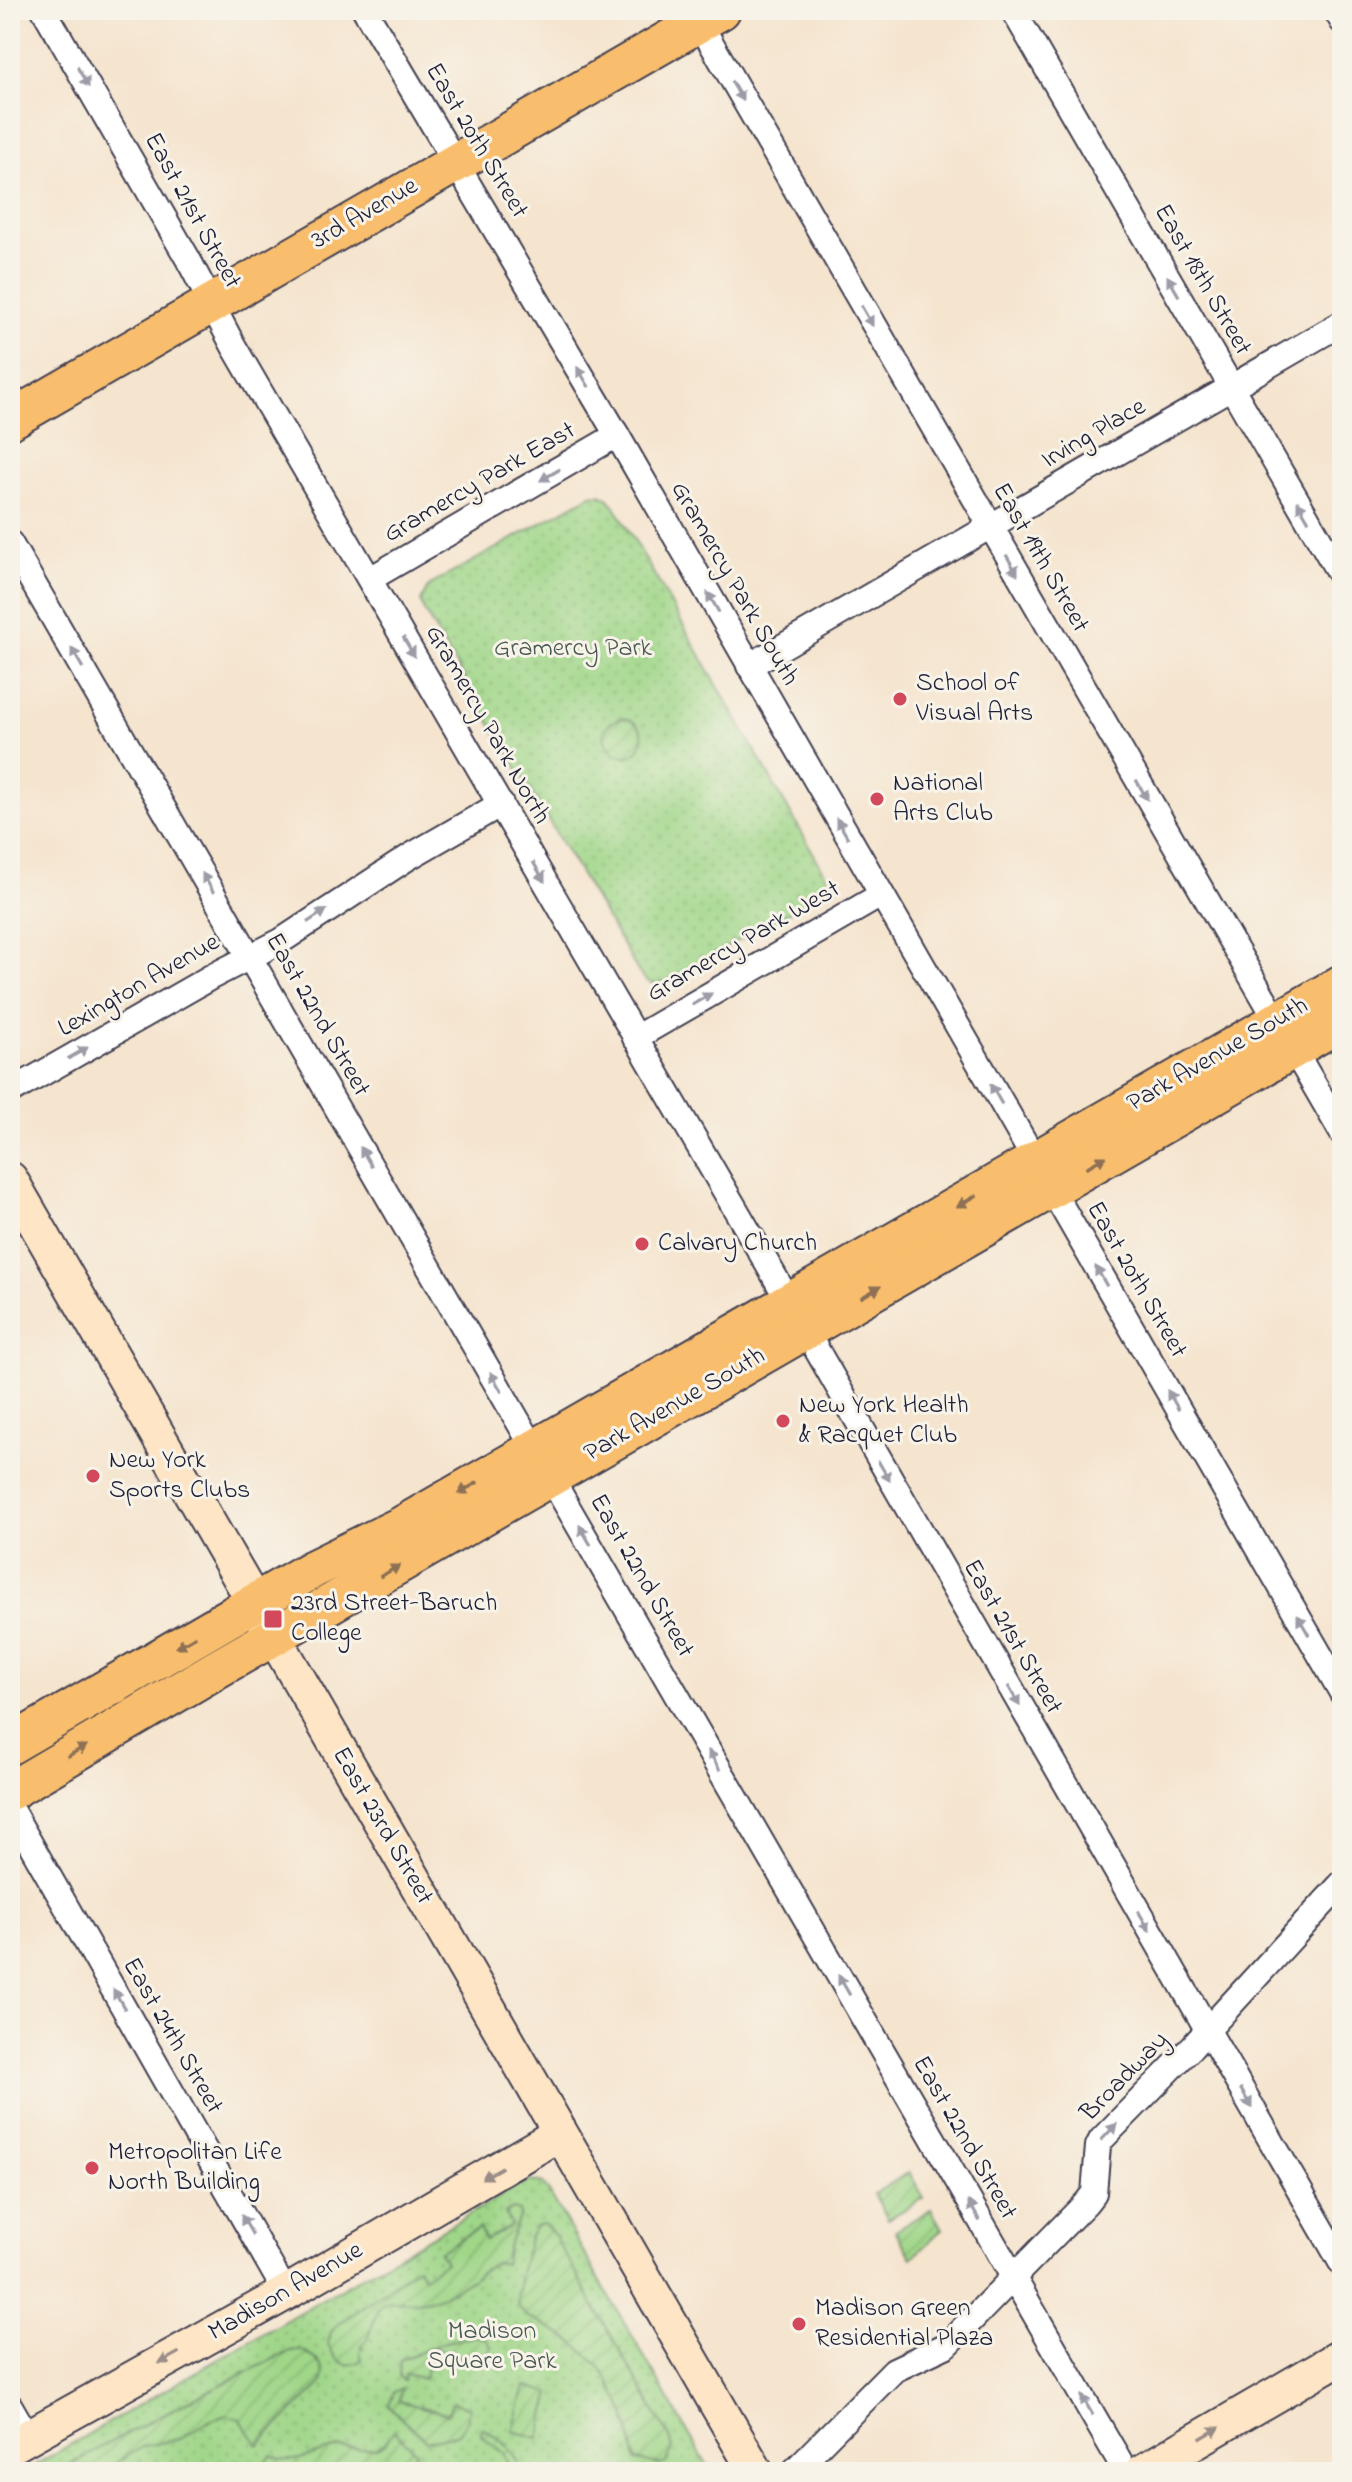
<svg xmlns="http://www.w3.org/2000/svg" width="1352" height="2482" viewBox="0 0 1352 2482" font-family="'Indie Flower',sans-serif">
<style>
.grass{fill:url(#grass-dots);stroke:#607c62;stroke-width:2}
.garden{fill:url(#garden-furrows);stroke:#607c62;stroke-width:2}
.lines{fill:none;stroke-linecap:round;stroke-linejoin:round}
.street-casing{stroke:#423f51;stroke-width:28}
.secondary-casing{stroke:#423f51;stroke-width:38}
.primary-casing{stroke:#423f51;stroke-width:42}
.street{stroke:#fff;stroke-width:24}
.secondary{stroke:#fde5c5;stroke-width:34}
.primary{stroke:#f9be6d;stroke-width:38}
.oneway{fill:#9c9ca7}
.oneway2{fill:#8e7054}
.oneway3{fill:#9a8d87}
.poi-dot{fill:#d1495b;stroke:#f7f3e8;stroke-width:3}
.labels{text-anchor:middle;dominant-baseline:central;stroke-width:6;stroke-linejoin:round;paint-order:stroke}
.street-label{font-size:26px;fill:#22223b;stroke:#f7f3e8}
.park-label{font-size:26px;fill:#485852;stroke:#f7f3e8}
.poi-label{font-size:26px;fill:#22223b;stroke:#f7f3e8;text-anchor:start}
</style>
<defs>
<pattern id="grass-dots" width="8" height="8" patternUnits="userSpaceOnUse" patternTransform="scale(2)"><rect width="8" height="8" fill="#9fd688"/><path d="M2 2h.1M6 6h.1" fill="none" stroke="#89b776" stroke-width="1.8" stroke-linecap="round"/></pattern>
<pattern id="garden-furrows" width="10" height="10" patternUnits="userSpaceOnUse" patternTransform="scale(2)"><rect width="10" height="10" fill="#9fd688"/><path d="M-1 1l2-2M0 10L10 0M9 11l2-2" fill="none" stroke="#89b776"/></pattern>
</defs>
<rect width="100%" height="100%" fill="#f7f3e8"/>
<filter id="ink" filterUnits="userSpaceOnUse"><feTurbulence type="fractalNoise" baseFrequency=".0125" numOctaves="2"/><feDisplacementMap in="SourceGraphic" scale="16" xChannelSelector="R" yChannelSelector="G"/><feConvolveMatrix kernelMatrix="1 2 1 2 8 2 1 2 1" color-interpolation-filters="sRGB"/></filter>
<filter id="wash" filterUnits="userSpaceOnUse"><feTurbulence type="fractalNoise" baseFrequency=".006" numOctaves="4" result="noise"/><feDisplacementMap in="SourceGraphic" scale="32" xChannelSelector="R" yChannelSelector="G"/><feGaussianBlur stdDeviation="1.8" result="paint"/><feColorMatrix in="noise" values="0 0 0 0 0 0 0 0 0 0 0 0 0 0 0 0 0 1.4 0 .05"/><feComposite in="paint" operator="in"/></filter>
<g filter="url(#wash)">
<rect width="100%" height="100%" fill="#f5e4ce"/>
<!-- grass -->
<g class="grass">
<path d="M600,494L608,498L615,506L827,877V886L818,896L666,981C654,987 646,983 639,973L424,611L421,601L427,589L434,583L591,495Z"/>
<path d="M531,2181L543,2184L547,2189L711,2472H23L520,2185Z"/>
</g>
<!-- garden -->
<g class="garden">
<path d="M622,718C634,719 640,725 643,737C633,785 576,730 622,718Z"/>
<path d="M909,2172L924,2198L888,2219L874,2194Z"/>
<path d="M512,2209L519,2211L520,2215L510,2239L504,2264L495,2262C471,2279 447,2299 417,2302C406,2302 396,2300 385,2302L378,2309L368,2339L362,2346L360,2353L362,2360C344,2371 335,2360 328,2344L331,2332L336,2326L417,2267L424,2276L445,2262L439,2252L479,2228L486,2240L511,2225L505,2213Z"/>
<path d="M931,2209L942,2229L912,2258L895,2231Z"/>
<path d="M541,2224L545,2225L552,2232L670,2438L673,2448L666,2463L658,2465L636,2460L626,2414L609,2381L599,2366L568,2338L528,2317L518,2307L517,2301L519,2278L529,2238L535,2227Z"/>
<path d="M477,2336L485,2338L491,2346L488,2357L484,2362L464,2359V2357L433,2348L424,2379L406,2374L404,2381L399,2377L400,2360L445,2342Z"/>
<path d="M300,2350C314,2355 329,2368 321,2384L258,2445L240,2419L227,2415L209,2421L180,2439L144,2446L117,2462L104,2472H62L70,2464L186,2402L290,2351Z"/>
<path d="M525,2386L551,2393L539,2438L513,2431Z"/>
<path d="M402,2388L399,2401L448,2414L452,2402L470,2408L465,2424L459,2433L426,2441L389,2406L394,2392Z"/>
<path d="M482,2428C502,2439 515,2450 523,2472H513L504,2454L481,2435Z"/>
<path d="M394,2430L416,2452L406,2471L361,2469L322,2472H256L272,2455C292,2469 317,2451 339,2448C351,2447 365,2451 377,2448C385,2446 389,2437 394,2430Z"/>
</g>
</g>
<g filter="url(#ink)">
<g class="lines">
<defs>
<g id="street">
<path d="M44,10L188,259L233,345L772,1272L1342,2264"/>
<path d="M365,10L617,435L1342,1693"/>
<path d="M692,10L1342,1133"/>
<path d="M1013,10L1342,578"/>
<path d="M1336,10L1342,21"/>
<path d="M10,543L1126,2472"/>
<path d="M370,579L617,435"/>
<path d="M749,666L1342,323"/>
<path d="M635,1038L881,895"/>
<path d="M10,1092L211,977L281,941L409,857L501,804"/>
<path d="M10,1808L286,2293"/>
<path d="M10,2406L28,2437"/>
<path d="M793,2472L894,2370L947,2345L1086,2203L1094,2193L1098,2146L1101,2140L1193,2046L1342,1883"/>
</g>
<g id="secondary">
<path d="M10,1179L756,2472"/>
<path d="M10,2447L286,2293L559,2134"/>
<path d="M1142,2472L1342,2356"/>
</g>
<g id="primary">
<path d="M10,420L721,10"/>
<path d="M10,1745L313,1569L403,1525L1342,984"/>
<path d="M10,1791L217,1669L1342,1021"/>
</g>
</defs>
<!-- street casing -->
<use href="#street" class="street-casing"/>
<!-- secondary casing -->
<use href="#secondary" class="secondary-casing"/>
<!-- primary casing -->
<use href="#primary" class="primary-casing"/>
<!-- street -->
<use href="#street" class="street"/>
<!-- secondary -->
<use href="#secondary" class="secondary"/>
<!-- primary -->
<use href="#primary" class="primary"/>
</g>
<!-- one-way arrows -->
<defs><path id="oneway-solid" d="M-6-.8H1V-3.2L6.5 0L1 3.2V.8H-6Z" transform="scale(2)"/></defs>
<g class="oneway">
<use href="#oneway-solid" transform="translate(83 77) rotate(60)"/>
<use href="#oneway-solid" transform="translate(737 91) rotate(60)"/>
<use href="#oneway-solid" transform="translate(1173 286) rotate(-120)"/>
<use href="#oneway-solid" transform="translate(867 316) rotate(60)"/>
<use href="#oneway-solid" transform="translate(583 377) rotate(-121)"/>
<use href="#oneway-solid" transform="translate(550 475) rotate(150)"/>
<use href="#oneway-solid" transform="translate(1303 511) rotate(-120)"/>
<use href="#oneway-solid" transform="translate(1012 565) rotate(60)"/>
<use href="#oneway-solid" transform="translate(713 602) rotate(-120)"/>
<use href="#oneway-solid" transform="translate(409 647) rotate(60)"/>
<use href="#oneway-solid" transform="translate(77 658) rotate(-120)"/>
<use href="#oneway-solid" transform="translate(1142 790) rotate(60)"/>
<use href="#oneway-solid" transform="translate(842 828) rotate(-120)"/>
<use href="#oneway-solid" transform="translate(539 872) rotate(60)"/>
<use href="#oneway-solid" transform="translate(208 883) rotate(-120)"/>
<use href="#oneway-solid" transform="translate(317 916) rotate(-33)"/>
<use href="#oneway-solid" transform="translate(702 999) rotate(-30)"/>
<use href="#oneway-solid" transform="translate(78 1053) rotate(-30)"/>
<use href="#oneway-solid" transform="translate(996 1094) rotate(-120)"/>
<use href="#oneway-solid" transform="translate(366 1157) rotate(-120)"/>
<use href="#oneway-solid" transform="translate(1101 1276) rotate(-120)"/>
<use href="#oneway-solid" transform="translate(496 1382) rotate(-120)"/>
<use href="#oneway-solid" transform="translate(1173 1400) rotate(-120)"/>
<use href="#oneway-solid" transform="translate(884 1471) rotate(60)"/>
<use href="#oneway-solid" transform="translate(585 1535) rotate(-120)"/>
<use href="#oneway-solid" transform="translate(1303 1625) rotate(-120)"/>
<use href="#oneway-solid" transform="translate(1014 1696) rotate(60)"/>
<use href="#oneway-solid" transform="translate(714 1760) rotate(-120)"/>
<use href="#oneway-solid" transform="translate(1144 1921) rotate(60)"/>
<use href="#oneway-solid" transform="translate(844 1985) rotate(-120)"/>
<use href="#oneway-solid" transform="translate(119 1999) rotate(-120)"/>
<use href="#oneway-solid" transform="translate(1246 2098) rotate(60)"/>
<use href="#oneway-solid" transform="translate(1109 2132) rotate(-47)"/>
<use href="#oneway-solid" transform="translate(974 2211) rotate(-120)"/>
<use href="#oneway-solid" transform="translate(247 2225) rotate(-120)"/>
<use href="#oneway-solid" transform="translate(1087 2405) rotate(-120)"/>
</g>
<g class="oneway2">
<use href="#oneway-solid" transform="translate(1096 1162) rotate(-30)"/>
<use href="#oneway-solid" transform="translate(967 1201) rotate(150)"/>
<use href="#oneway-solid" transform="translate(871 1292) rotate(-30)"/>
<use href="#oneway-solid" transform="translate(468 1488) rotate(150)"/>
<use href="#oneway-solid" transform="translate(390 1571) rotate(-30)"/>
<use href="#oneway-solid" transform="translate(186 1642) rotate(150)"/>
<use href="#oneway-solid" transform="translate(77 1751) rotate(-30)"/>
</g>
<g class="oneway3">
<use href="#oneway-solid" transform="translate(492 2173) rotate(150)"/>
<use href="#oneway-solid" transform="translate(169 2358) rotate(151)"/>
<use href="#oneway-solid" transform="translate(1210 2433) rotate(-30)"/>
</g>
</g>
<!-- markers -->
<g class="poi-dot">
<circle cx="900" cy="699" r="8"/>
<circle cx="877" cy="799" r="8"/>
<circle cx="642" cy="1244" r="8"/>
<circle cx="783" cy="1421" r="8"/>
<circle cx="93" cy="1476" r="8"/>
<rect x="263" y="1609" width="20" height="20" rx="4"/>
<circle cx="92" cy="2168" r="8"/>
<circle cx="799" cy="2324" r="8"/>
</g>
<g class="labels">
<!-- street labels -->
<g class="street-label">
<text transform="translate(476 141) rotate(59)">East 20th Street</text>
<text transform="translate(192 211) rotate(61)">East 21st Street</text>
<text transform="translate(365 214) rotate(-30)">3rd Avenue</text>
<text transform="translate(1202 280) rotate(60)">East 18th Street</text>
<text transform="translate(1094 434) rotate(-30)">Irving Place</text>
<text transform="translate(480 483) rotate(-30)">Gramercy Park East</text>
<text transform="translate(1040 558) rotate(60)">East 19th Street</text>
<text transform="translate(734 584) rotate(60)">Gramercy Park South</text>
<text transform="translate(487 725) rotate(60)">Gramercy Park North</text>
<text transform="translate(744 942) rotate(-30)">Gramercy Park West</text>
<text transform="translate(139 986) rotate(-30)">Lexington Avenue</text>
<text transform="translate(317 1015) rotate(60)">East 22nd Street</text>
<text transform="translate(1218 1055) rotate(-30)">Park Avenue South</text>
<text transform="translate(1136 1280) rotate(60)">East 20th Street</text>
<text transform="translate(675 1405) rotate(-30)">Park Avenue South</text>
<text transform="translate(641 1576) rotate(60)">East 22nd Street</text>
<text transform="translate(1012 1637) rotate(60)">East 21st Street</text>
<text transform="translate(382 1826) rotate(60)">East 23rd Street</text>
<text transform="translate(172 2036) rotate(60)">East 24th Street</text>
<text transform="translate(1125 2077) rotate(-46)">Broadway</text>
<text transform="translate(964 2138) rotate(60)">East 22nd Street</text>
<text transform="translate(286 2292) rotate(-30)">Madison Avenue</text>
</g>
<!-- park labels -->
<g class="park-label">
<text x="573" y="649">Gramercy Park</text>
<text x="492" y="2332">Madison<tspan x="492" dy="30">Square Park</tspan></text>
</g>
<!-- poi labels -->
<g class="poi-label">
<text x="916" y="684">School of<tspan x="916" dy="30">Visual Arts</tspan></text>
<text x="893" y="784">National<tspan x="893" dy="30">Arts Club</tspan></text>
<text x="658" y="1244">Calvary Church</text>
<text x="799" y="1406">New York Health<tspan x="799" dy="30">&amp; Racquet Club</tspan></text>
<text x="109" y="1461">New York<tspan x="109" dy="30">Sports Clubs</tspan></text>
<text x="291" y="1604">23rd Street-Baruch<tspan x="291" dy="30">College</tspan></text>
<text x="108" y="2153">Metropolitan Life<tspan x="108" dy="30">North Building</tspan></text>
<text x="815" y="2309">Madison Green<tspan x="815" dy="30">Residential Plaza</tspan></text>
</g>
</g>
<!-- margin -->
<rect width="1352" height="2482" fill="none" stroke="#f7f3e8" stroke-width="40"/>
</svg>
